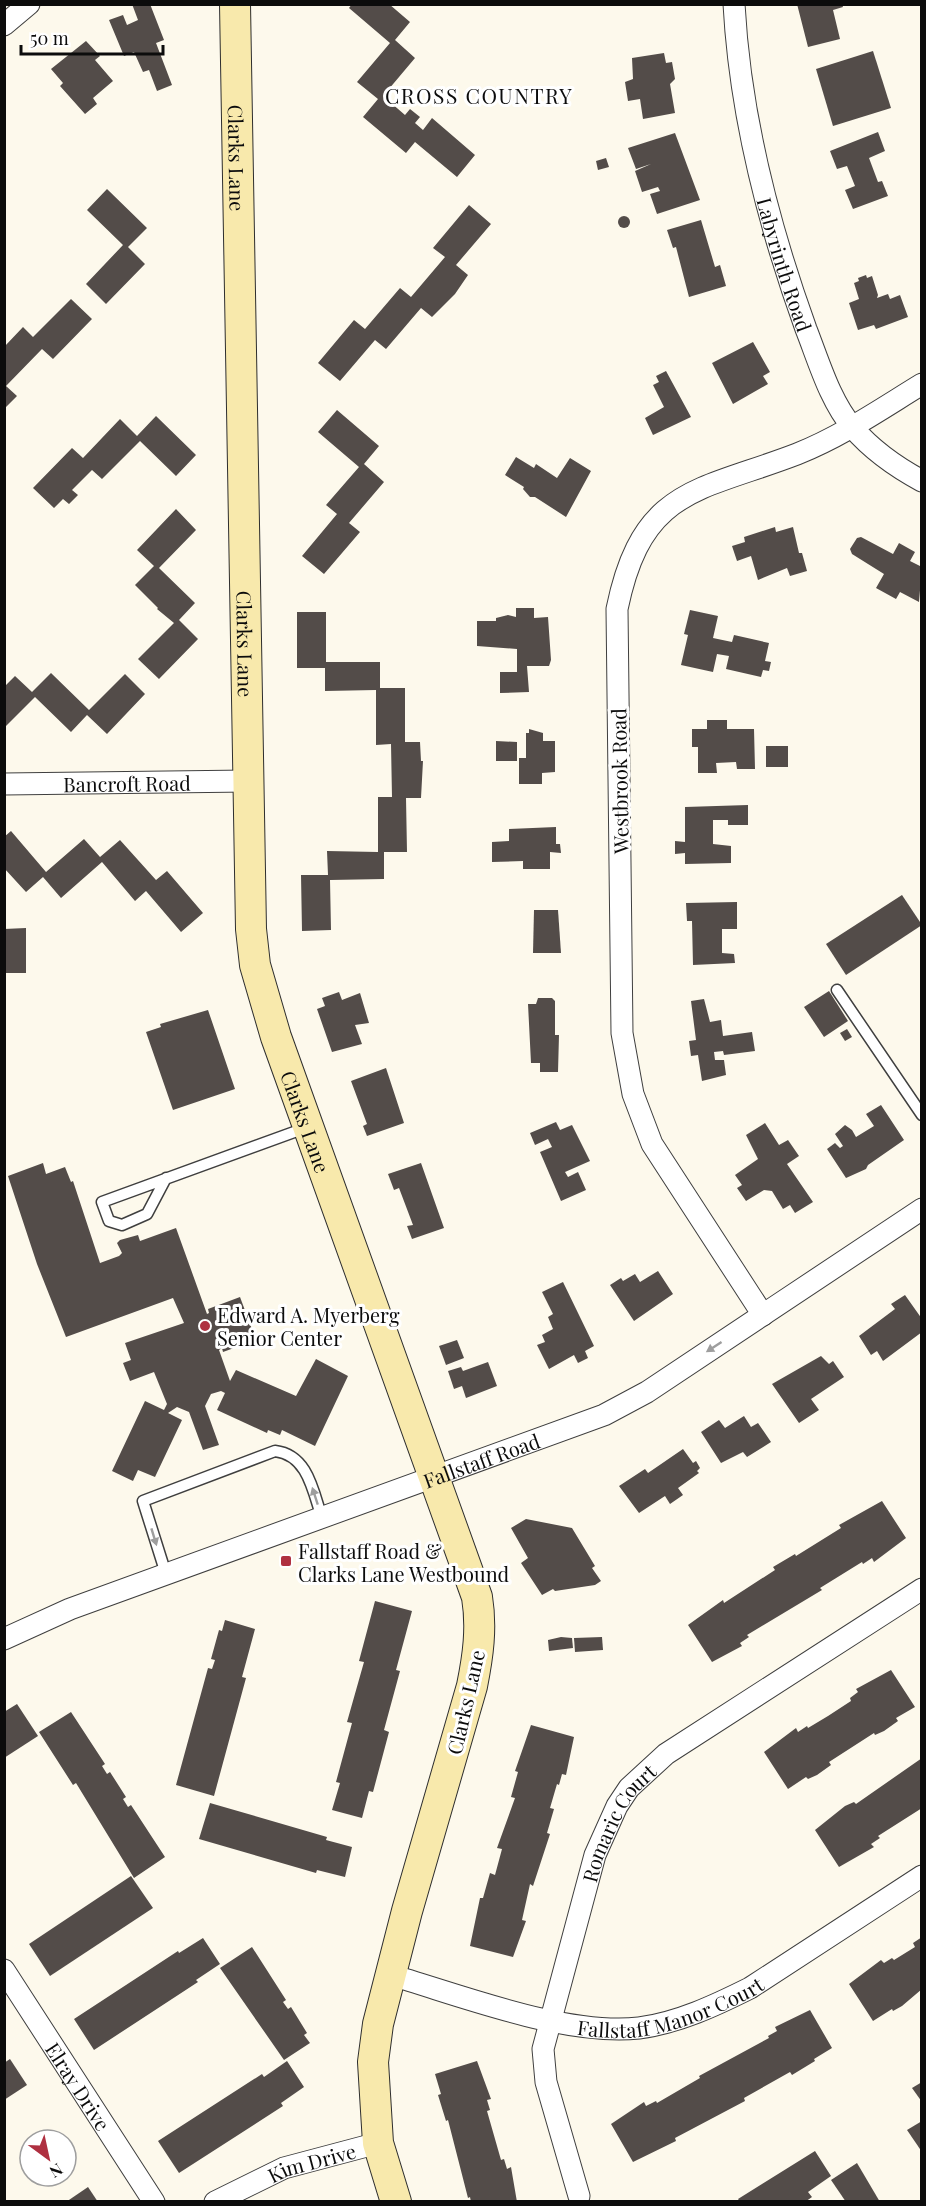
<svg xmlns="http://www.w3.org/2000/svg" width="926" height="2206" viewBox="0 0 926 2206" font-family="'Playfair Display',serif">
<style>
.building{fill:#534c49}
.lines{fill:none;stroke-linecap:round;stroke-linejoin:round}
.lane-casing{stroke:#3f3f3f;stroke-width:13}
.street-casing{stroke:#3f3f3f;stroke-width:23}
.secondary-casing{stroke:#2e2e2e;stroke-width:32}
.lane{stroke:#fff;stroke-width:10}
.street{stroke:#fff;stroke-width:21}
.secondary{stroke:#f8e9ac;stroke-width:30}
.oneway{fill:#9e9e9e}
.poi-dot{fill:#af3040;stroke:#fff;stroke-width:2}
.labels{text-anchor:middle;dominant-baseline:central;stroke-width:6;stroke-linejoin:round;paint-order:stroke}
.street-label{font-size:20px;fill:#0c0c0c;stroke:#fff}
.poi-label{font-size:20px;fill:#0c0c0c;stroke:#fff;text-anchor:start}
.neighbourhood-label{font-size:21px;letter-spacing:1.5px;fill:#0c0c0c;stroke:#fff}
</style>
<rect width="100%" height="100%" fill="#fdf9ec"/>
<!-- building -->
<g class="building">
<path d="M132,4H150L164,40L156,43L172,85L157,91L149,70L143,72L134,52L124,56L109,20L123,15L127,25L138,20Z"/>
<path d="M352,4H389L410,22L395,40L415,58L383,96L405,115L410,109L420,117L415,123L423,130L432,118L475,155L457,177L415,142L406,153L363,117L378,99L357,82L390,43L349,8Z"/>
<path d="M797,4H842L843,7L833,10L840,39L808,47Z"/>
<path d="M86,41L100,56L95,60L113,81L93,98L97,104L85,114L60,86L63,83L51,69Z"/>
<path d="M873,51L891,108L833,126L816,69Z"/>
<path d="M664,53L666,63L672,62L675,79L670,84L675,113L643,119L640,99L628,101L625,82L633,79L632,58Z"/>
<path d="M878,132L885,151L869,158L878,182L882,181L888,196L853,209L845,190L855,186L847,166L837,169L830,151Z"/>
<path d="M675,133L700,200L657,214L650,194L660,191L658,187L642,192L635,171L651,164L636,169L628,148Z"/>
<path d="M606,158L609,167L598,170L596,161Z"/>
<path d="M107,189L147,228L128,247L145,264L106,304L86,284L123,245L87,210Z"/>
<path d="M469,205L491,224L456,265L468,275L455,294L432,317L421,308L386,349L375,340L340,381L318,363L354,320L365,329L400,288L411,297L445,257L433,248Z"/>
<circle cx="624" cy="222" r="6"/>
<path d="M701,220L715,267L720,265L726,286L689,297L676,247L673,248L667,230Z"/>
<path d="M866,275L867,278L872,276L878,295L877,298L888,294L890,299L900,295L908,317L876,329L874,325L858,330L849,303L859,299L854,283L859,281L858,278Z"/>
<path d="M71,299L92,319L53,359L42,349L6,386L17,396L4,409L5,346L23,327L33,337Z"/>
<path d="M753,342L770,372L763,376L768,384L733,404L712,363Z"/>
<path d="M666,371L691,417L653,435L645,418L664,407L653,385L659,382L656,376Z"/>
<path d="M337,410L379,446L364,464L384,482L349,523L360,532L324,574L302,556L337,514L326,505L359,467L318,432Z"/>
<path d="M156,416L196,455L176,476L140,441L102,479L92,470L72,490L78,495L69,504L63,499L54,508L33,488L72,448L83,458L120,419L137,436Z"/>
<path d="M516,457L534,468L536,464L557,478L570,458L591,471L566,517L535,497H530L523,489L524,487L505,475Z"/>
<path d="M176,509L196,530L159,568L195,603L179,620L198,639L159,679L138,659L174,623L157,609L158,608L135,585L154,566L137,550Z"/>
<path d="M775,527L776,532L793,527L799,553H802L807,571L790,576L787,568L758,580L751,556L737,561L732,546L745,542L744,537Z"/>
<path d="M861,537L893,554L899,543L915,552L910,561L922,567L919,602L900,592L896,599L876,588L884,574L852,554L850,549L857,538Z"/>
<path d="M516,608H534V618L548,617L551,660L549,666H527L529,692L500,693V672H517V649L477,646V621H496V618L508,615L516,617Z"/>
<path d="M690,610L718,616L713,638L732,642L734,635L769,643L765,661L771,662L769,671L763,670L761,677L726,669L729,656L717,654L713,672L681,665L688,635L684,634Z"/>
<path d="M297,612H326V662H380V688H405V742H420L421,761H423L421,798H406L407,852H384V879L330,880L331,930L302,931L301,875H328L327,851L378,852V797H392L391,744L376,745V690L325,691V668H297Z"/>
<path d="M51,673L89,710L125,674L145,694L107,734L87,715L71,732L35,697L4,728V687L15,676L32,692Z"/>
<path d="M707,720H727V729H754L755,769H737L736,762L716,763L717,773H698V747H692V729H707Z"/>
<path d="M529,729L543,733V741H555V772L542,773V784H519V758H526V733H529Z"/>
<path d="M496,741L517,742V761H496Z"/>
<rect x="766" y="746" width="22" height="21"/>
<path d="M748,805V825H728V820H713V844L731,846V863L685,864V853L675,854V841L685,842V807Z"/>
<path d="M556,827V844H560L561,853L550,852V869H523V861L492,862V842L509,841V829Z"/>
<path d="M11,831L46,872L84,839L100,857L120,840L156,880L167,871L203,913L181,932L146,891L135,901L102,862L61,898L43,877L26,892L4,868V837Z"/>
<path d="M902,895L922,925L846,975L826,944Z"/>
<path d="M737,902V929H722V953L734,954L735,963L693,965L692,921H687L686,903Z"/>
<path d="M534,910H558L561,953H533Z"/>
<path d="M26,928V973H4V929Z"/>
<path d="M829,991L848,1021L824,1037L804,1007Z"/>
<path d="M339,992L342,1000L360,993L369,1023L355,1025L362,1044L332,1052L317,1009L325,1006L322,998Z"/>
<path d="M538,998H552L555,1001V1035H559L558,1072H540V1063H531L528,1004H536Z"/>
<path d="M704,999L710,1022L721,1020L723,1036L752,1032L755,1051L724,1055L723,1051L714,1052L715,1060H724L726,1075L702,1081L698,1055L691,1056L689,1041L696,1040L691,1001Z"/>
<path d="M208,1010L235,1089L173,1110L146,1032L161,1027L160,1024Z"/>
<path d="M847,1029L852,1037L845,1041L840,1033Z"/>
<path d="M386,1068L404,1123L367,1136L363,1126L367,1124L351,1081Z"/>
<path d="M881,1105L904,1140L868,1165L866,1169L846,1178L827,1149L835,1143L840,1148L843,1146L835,1134L845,1125L852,1130L856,1137L874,1126L866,1114Z"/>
<path d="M556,1122L560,1130L572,1125L590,1161L565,1172L568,1177L578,1172L586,1190L561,1201L540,1152L552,1147L548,1139L535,1145L530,1133Z"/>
<path d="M765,1123L779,1145L788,1140L799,1156L787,1164L813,1202L795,1213L790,1205L783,1209L772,1191L764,1190L746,1201L737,1188L742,1185L735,1175L758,1159L746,1135Z"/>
<path d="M43,1163L46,1174L65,1167L71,1182L73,1181L100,1263L119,1256L122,1253L117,1243L120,1240L138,1235L140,1241L176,1228L207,1314L209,1313L208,1309L240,1297L256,1340L223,1352L222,1348L219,1350L230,1381L236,1370L296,1396L316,1359L348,1376L315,1446L282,1430L280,1435L268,1430L267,1433L217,1410L225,1393L221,1391L211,1394L205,1406L219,1445L203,1450L189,1412L177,1407L168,1413L182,1420L155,1477L138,1470L133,1481L112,1471L145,1401L164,1410L167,1404L154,1372L130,1381L123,1363L131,1360L125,1343L184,1323L173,1298L66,1337L37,1264L8,1176Z"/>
<path d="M421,1163L444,1228L412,1239L407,1226L413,1225L399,1188L394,1190L388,1174Z"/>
<path d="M658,1271L673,1294L634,1321L610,1285L621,1278L623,1281L635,1274L640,1282Z"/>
<path d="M563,1282L594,1346L585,1351L588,1358L578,1363L574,1355L549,1369L537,1345L545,1342L542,1335L553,1329L548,1317L553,1314L542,1292Z"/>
<path d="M905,1295L922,1319V1332L883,1361L877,1351L871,1355L859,1336L895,1309L891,1304Z"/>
<path d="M457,1340L464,1358L446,1365L439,1346Z"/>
<path d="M821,1356L829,1364L833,1361L844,1377L811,1399L819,1410L799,1423L772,1384Z"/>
<path d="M488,1362L497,1386L466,1398L462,1386L454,1389L448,1371L461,1367L463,1371Z"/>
<path d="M744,1416L751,1427L758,1423L771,1442L747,1457L743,1452L721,1463L701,1432L719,1420L725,1428Z"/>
<path d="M683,1449L693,1463L696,1461L700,1468L697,1471L699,1473L678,1488L683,1495L670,1504L665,1496L639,1513L619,1486L645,1469L648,1473Z"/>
<path d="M882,1501L906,1538L874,1562L872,1558L863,1564L862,1562L820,1588L822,1590L747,1635L749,1637L740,1643L742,1646L712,1662L688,1625L723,1600L724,1603L775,1570L773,1567L795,1554L796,1556L841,1528L839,1525Z"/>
<path d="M526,1519L572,1528L595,1566L592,1568L601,1581L595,1585L555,1591L553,1589L542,1595L521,1563L528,1558L511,1528Z"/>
<path d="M375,1601L412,1611L396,1670L400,1671L384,1730L389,1732L373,1792L369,1791L362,1818L332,1810L340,1783L336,1782L352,1723L347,1722L364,1662L359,1661Z"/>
<path d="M225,1620L255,1629L242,1677L246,1678L214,1796L176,1785L208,1668L212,1669L215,1660L211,1659L219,1630L222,1631Z"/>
<path d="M561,1637L572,1638L573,1648L549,1651L548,1640Z"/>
<path d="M602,1637L603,1650L575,1652L574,1638Z"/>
<path d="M891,1670L915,1707L896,1718L898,1721L884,1731L875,1735L874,1733L829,1762L831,1765L817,1775L808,1779L806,1777L788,1789L764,1752L796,1728L798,1732L807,1726L808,1728L828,1716L851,1701L850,1698L858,1692L856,1689Z"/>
<path d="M17,1704L38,1736L4,1758V1712Z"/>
<path d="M71,1712L105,1764L102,1766L107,1774L110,1772L126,1797L123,1799L128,1807L131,1805L165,1857L134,1878L76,1783L73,1785L39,1732Z"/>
<path d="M531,1725L574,1737L566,1775L562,1774L559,1785L557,1784L550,1808L554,1809L547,1833L550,1834L533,1886L530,1884L522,1920L526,1921L513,1957L470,1946L480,1898H483L490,1873L495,1875L502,1849L497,1848L515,1798L511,1797L518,1772L515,1771Z"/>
<path d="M922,1758V1808L878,1836L880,1838L871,1844L874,1847L839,1867L815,1830L845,1806L854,1802L856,1804Z"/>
<path d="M210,1803L327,1837L326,1840L352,1847L345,1877L317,1870L316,1873L199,1839Z"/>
<path d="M131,1876L153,1908L50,1976L29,1944Z"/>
<path d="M922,1937V1989L902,2006L893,2011L892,2009L873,2021L849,1984L881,1960L884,1963L892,1958L894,1960L915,1947L913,1943Z"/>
<path d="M203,1938L220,1964L196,1980L198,1982L94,2050L74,2019L178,1951L179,1953Z"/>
<path d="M252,1947L286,2000L283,2002L288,2009L291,2007L307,2033L304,2035L310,2043L284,2060L220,1968Z"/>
<path d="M810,2010L832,2048L814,2059L815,2061L792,2075L790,2072L744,2098L745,2101L675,2138L676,2141L633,2162L611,2124L644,2102L646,2106L656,2101L657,2103L700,2078L699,2076L769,2038L768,2036L777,2031L775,2027Z"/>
<path d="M10,2059L27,2085L4,2100V2063Z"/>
<path d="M287,2061L304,2087L281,2103L283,2106L179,2173L158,2141L262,2074L264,2077Z"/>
<path d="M477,2061L491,2099L487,2100L490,2110L487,2111L501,2160L504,2159L507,2169L511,2167L517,2202H471L470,2197L468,2198L448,2120L446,2121L438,2095L441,2094L435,2074Z"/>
<path d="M922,2082V2102L912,2088Z"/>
<path d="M922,2121V2152L907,2130Z"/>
<path d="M815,2151L831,2176L808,2192L812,2197L805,2202H740L738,2199Z"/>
<path d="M857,2163L880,2202H846L831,2180Z"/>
<path d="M88,2187L98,2202H66Z"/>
</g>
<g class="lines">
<defs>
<g id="lane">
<path d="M837,990L922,1115"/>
<path d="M166,1178L147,1214L122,1225L109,1221L102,1202L308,1127"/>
<path d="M166,1574L143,1501L275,1451C308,1455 313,1491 322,1518"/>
</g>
<g id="street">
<path id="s1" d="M734,4C740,116 768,224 806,329C819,362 830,401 853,428C872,450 896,467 922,481"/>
<path d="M4,25L29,4"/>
<path id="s2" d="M4,784L248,781"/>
<path d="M763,1315L652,1144L633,1094L622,1033L617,609C642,487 698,492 797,454C842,436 881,409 922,384"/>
<path id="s3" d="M4,1639L70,1609L604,1415L647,1392L922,1209"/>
<path id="s4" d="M4,1970L154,2202"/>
<path id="s5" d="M391,1975C463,1996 565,2036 639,2028C678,2023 716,2005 750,1988L922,1876"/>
<path id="s6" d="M579,2196L546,2082L543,2049L595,1855L617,1806L629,1788L666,1754L922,1589"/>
<path id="s7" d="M215,2202L284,2168L378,2143"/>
</g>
<g id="secondary">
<path id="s8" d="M235,4L251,929L255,965L276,1037L477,1597C482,1628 478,1656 472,1686L407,1911L378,2024L373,2062L378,2143L396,2202"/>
</g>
</defs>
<!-- lane casing -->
<use href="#lane" class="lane-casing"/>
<!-- street casing -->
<use href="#street" class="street-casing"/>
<!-- secondary casing -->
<use href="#secondary" class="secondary-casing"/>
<!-- lane -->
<use href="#lane" class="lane"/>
<!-- street -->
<use href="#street" class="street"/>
<!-- secondary -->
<use href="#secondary" class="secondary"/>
</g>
<!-- one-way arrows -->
<defs><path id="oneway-solid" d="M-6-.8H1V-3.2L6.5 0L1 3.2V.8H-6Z" transform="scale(1.5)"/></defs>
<g class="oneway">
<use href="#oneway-solid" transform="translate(714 1347) rotate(147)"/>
<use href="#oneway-solid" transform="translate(315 1496) rotate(-108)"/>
<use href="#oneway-solid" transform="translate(154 1537) rotate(73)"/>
</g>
<!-- markers -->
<g class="poi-dot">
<circle cx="205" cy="1326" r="6"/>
<rect x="280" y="1555" width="12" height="12" rx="3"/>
</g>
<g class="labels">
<!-- street labels -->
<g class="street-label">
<text stroke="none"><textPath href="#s8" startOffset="154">Clarks Lane</textPath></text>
<text stroke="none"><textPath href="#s1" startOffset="266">Labyrinth Road</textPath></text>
<text stroke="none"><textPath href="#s8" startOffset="640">Clarks Lane</textPath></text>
<text transform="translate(619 781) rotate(-91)">Westbrook Road</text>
<text stroke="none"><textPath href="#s2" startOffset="123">Bancroft Road</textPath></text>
<text stroke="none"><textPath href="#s8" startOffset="1126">Clarks Lane</textPath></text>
<text stroke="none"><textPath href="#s3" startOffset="510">Fallstaff Road</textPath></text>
<text transform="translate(465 1702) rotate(-77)">Clarks Lane</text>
<text stroke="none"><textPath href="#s6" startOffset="392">Romaric Court</textPath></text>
<text stroke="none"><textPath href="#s5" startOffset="290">Fallstaff Manor Court</textPath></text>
<text stroke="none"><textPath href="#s4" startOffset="138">Elray Drive</textPath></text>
<text stroke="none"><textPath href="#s7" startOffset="105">Kim Drive</textPath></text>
</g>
<!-- poi labels -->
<g class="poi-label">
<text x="217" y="1314">Edward A. Myerberg<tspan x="217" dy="23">Senior Center</tspan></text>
<text x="298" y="1550">Fallstaff Road &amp;<tspan x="298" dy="23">Clarks Lane Westbound</tspan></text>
</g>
<!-- neighbourhood labels -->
<g class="neighbourhood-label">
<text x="479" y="95">CROSS COUNTRY</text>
</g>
</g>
<!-- border -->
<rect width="926" height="2206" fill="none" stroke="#0c0c0c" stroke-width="12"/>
<!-- north arrow -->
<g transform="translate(48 2158) rotate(147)"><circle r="28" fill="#ffffff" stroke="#9e9e9e" stroke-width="1.5"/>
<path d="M0-4.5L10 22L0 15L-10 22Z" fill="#af3040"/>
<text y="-9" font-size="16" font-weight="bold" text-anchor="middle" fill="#0c0c0c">N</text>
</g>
<!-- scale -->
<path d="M21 45v9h142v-9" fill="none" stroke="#0c0c0c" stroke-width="3"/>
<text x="30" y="45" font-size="18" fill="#0c0c0c" stroke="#ffffff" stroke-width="4.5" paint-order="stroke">50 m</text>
</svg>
